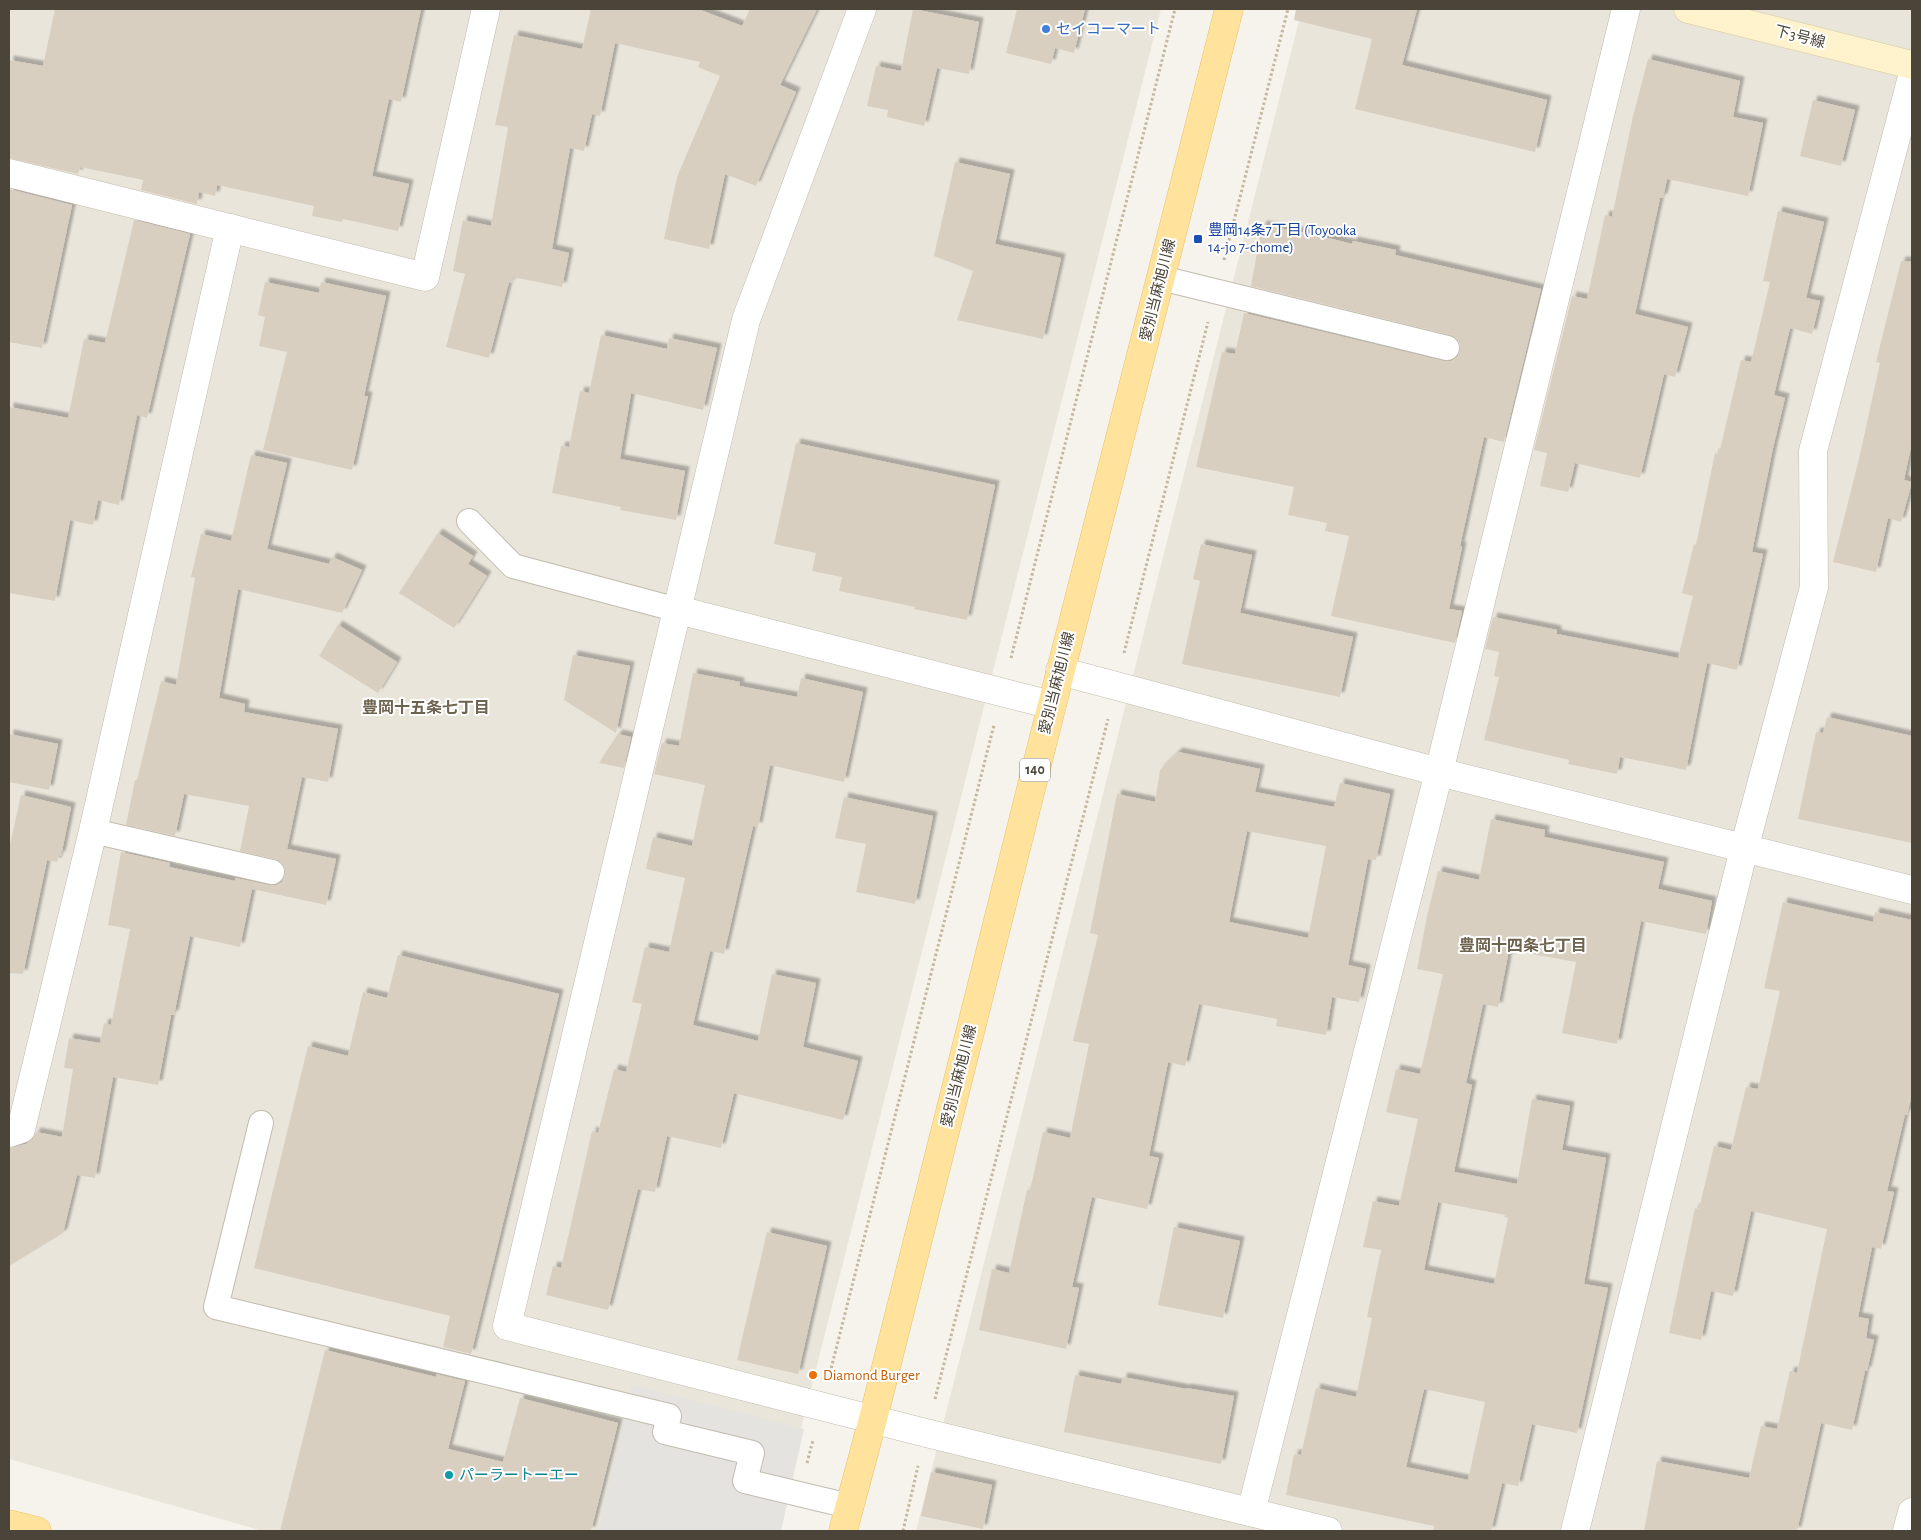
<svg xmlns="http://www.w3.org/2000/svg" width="1921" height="1540" viewBox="0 0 1921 1540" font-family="'Alegreya Sans','Noto Sans JP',sans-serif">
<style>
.residential{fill:#eae5da}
.parking{fill:#e5e3e0}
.building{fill:#d8cfc1;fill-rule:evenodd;filter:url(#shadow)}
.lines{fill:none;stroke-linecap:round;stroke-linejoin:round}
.lane-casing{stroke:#c2bbae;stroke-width:26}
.street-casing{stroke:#c2bbae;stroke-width:29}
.secondary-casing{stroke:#d6c79b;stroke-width:29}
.primary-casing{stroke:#e6c16a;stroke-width:29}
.path{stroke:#c4b79f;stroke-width:3;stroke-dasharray:2.5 2.5;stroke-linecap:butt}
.lane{stroke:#fff;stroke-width:24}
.street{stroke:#fff;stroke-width:28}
.secondary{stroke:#fff3cd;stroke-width:28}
.primary{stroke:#ffe39c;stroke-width:28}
.shop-dot{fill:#3f7fe0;stroke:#fff;stroke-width:2}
.transit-dot{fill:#1a4fb4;stroke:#fff;stroke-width:2}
.food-dot{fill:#e8710a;stroke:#fff;stroke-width:2}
.culture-dot{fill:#0f9aa8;stroke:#fff;stroke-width:2}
.labels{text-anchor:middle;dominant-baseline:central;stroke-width:4;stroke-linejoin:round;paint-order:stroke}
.shield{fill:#fff;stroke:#817c74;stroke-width:1}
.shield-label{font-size:14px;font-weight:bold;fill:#4b4439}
.shop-label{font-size:15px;fill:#366cbe;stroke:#fff;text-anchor:start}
.street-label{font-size:15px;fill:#4b4439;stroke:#fff}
.transit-label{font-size:15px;fill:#164399;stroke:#fff;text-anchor:start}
.food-label{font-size:15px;fill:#c56008;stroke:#fff;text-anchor:start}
.culture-label{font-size:15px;fill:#0d838f;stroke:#fff;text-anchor:start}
.neighbourhood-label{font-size:16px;font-weight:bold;fill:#6e6250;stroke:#fff}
</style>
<defs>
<filter id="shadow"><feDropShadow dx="4.5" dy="-4.5" stdDeviation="1" flood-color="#0004"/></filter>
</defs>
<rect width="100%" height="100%" fill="#f6f3ec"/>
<!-- residential -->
<g class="residential">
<path d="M9,9H1161L775,1531H263L9,1459Z"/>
<path d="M1302,9H1912V1531H916Z"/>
</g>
<!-- parking -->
<path class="parking" d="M632,1385L804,1429L781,1531H598Z"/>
<!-- building -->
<g class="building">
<path d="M55,9H421L401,102L389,99L372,176L409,184L398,231L343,219L342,222L312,216L314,206L217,185L215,196L199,192L197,204L141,190L143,180L80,167L78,174L9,158V60L43,66Z"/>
<path d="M591,9H698L742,26L750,9H817L780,85L796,92L756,186L725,174L709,249L664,239L677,177L720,76L698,67L700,62L615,43L600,116L592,114L584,151L570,148L552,249L569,253L562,287L513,277L512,283L509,282L489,358L446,347L465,274L453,271L463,220L491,226L508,127L495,125L514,35L582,49Z"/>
<path d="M913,9L979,22L969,74L937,68L924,126L887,117L888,110L867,106L876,66L901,71Z"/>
<path d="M1017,9H1085L1074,53L1055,48L1051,64L1006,53Z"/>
<path d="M1296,9H1417L1402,65L1547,100L1535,152L1355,109L1372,39L1294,20Z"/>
<path d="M1648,59L1740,81L1733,117L1763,123L1748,196L1667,179L1663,198H1660L1635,314L1688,327L1675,377L1664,374L1640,478L1575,463L1568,492L1540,486L1547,453L1534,450L1572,296L1587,299L1605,215L1612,217L1633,116Z"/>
<path d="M1813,100L1855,110L1841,166L1800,156Z"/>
<path d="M955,162L1010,174L995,244L1061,258L1043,339L957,320L973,271L934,256Z"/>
<path d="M9,189L72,205L42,348L9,342Z"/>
<path d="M1778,211L1824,222L1806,298L1820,301L1812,334L1790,328L1774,395L1785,398L1773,448L1752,552L1763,554L1737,670L1707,663L1686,770L1620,757L1617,774L1568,764L1569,760L1484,740L1499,677L1494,676L1499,652L1485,649L1493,617L1557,630V634L1678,658L1693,596L1682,593L1694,544L1696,545L1715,453L1719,454L1741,360L1751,362L1770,282L1763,281Z"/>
<path d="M134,220L190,234L147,418L137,415L119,505L98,500L93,525L70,520L55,601L9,593V407L68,418L84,339L105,343Z"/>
<path d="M1262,225L1312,234L1352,244L1353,241L1396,250L1395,255L1541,289L1504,442L1484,437L1460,546L1462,547L1449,609L1462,611L1455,643L1331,616L1349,536L1325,531L1327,523L1288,515L1294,487L1196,467L1222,352L1235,354L1244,313L1444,361H1451L1457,357L1460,352V344L1456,338L1450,335L1251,286Z"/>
<path d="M1901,261L1912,262V442L1904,480L1912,482L1901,522L1888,518L1876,572L1833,562L1859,459L1880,363L1876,362Z"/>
<path d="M265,282L319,293L321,282L386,296L364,396H368L352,470L263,450L287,352L259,346L265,317L258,315Z"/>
<path d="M601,335L667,349L669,338L717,348L703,410L631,393L620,459L685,471L676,520L620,510L621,507L552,493L561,446L569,447L580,391L589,393Z"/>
<path d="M796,443L995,485L967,620L914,609L915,607L839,591L842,577L812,571L816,553L774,544Z"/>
<path d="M251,455L287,463L267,549L329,564L332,557L362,570L342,613L238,589L219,698L245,704L244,712L338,729L328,782L302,777L287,849L336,859L326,905L252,889L240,947L190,936L174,1015H171L158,1085L113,1077L95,1178L77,1175L63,1233L9,1266V1148L26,1144L33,1139L36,1132L62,1137L73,1069L64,1068L69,1038L100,1043L104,1023L111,1025L130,929L108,925L121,852L170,863L169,867L235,881V878L269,885H276L282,882L285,876V868L281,862L275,859L240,851L249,806L184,794L175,836L126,825L135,780H137L161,681L176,685L195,578L191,577L201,534L231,541Z"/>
<path d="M438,533L473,556L468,564L487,576L454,628L399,593Z"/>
<path d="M1201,544L1252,555L1240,613L1353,637L1340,697L1182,664L1200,581L1193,579Z"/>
<path d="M338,625L397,662L378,693L319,656Z"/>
<path d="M573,655L630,666L616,733L564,700Z"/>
<path d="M693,673L740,682L739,686L797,697L801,678L863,692L844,782L770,765L758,827L753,826L724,954L710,951L693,1025L758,1041L772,974L816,983L803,1047L858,1061L843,1120L734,1093L721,1148L667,1136L655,1192L638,1189L608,1310L546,1295L553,1266L561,1268L592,1131L598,1133L614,1069L626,1072L642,1004L632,1002L645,947L669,952L685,878L646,869L653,837L692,846L705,785L654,774L662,743L679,746Z"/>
<path d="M1827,717L1912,736V843L1798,819L1816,732L1823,733Z"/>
<path d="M9,734L58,744L49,790L9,782Z"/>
<path d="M618,734L631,737L624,768L599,763Z"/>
<path d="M1178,752L1260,769L1255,792L1334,807L1340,783L1390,794L1376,860L1368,859L1348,965L1366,969L1359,1002L1332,997L1326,1035L1276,1026L1277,1019L1199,1004L1185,1066L1168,1062L1149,1156L1159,1158L1147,1209L1092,1197L1072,1287L1079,1288L1066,1349L979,1330L992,1269L1009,1273L1027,1190H1030L1043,1132L1070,1138L1089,1044L1073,1041L1098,935L1090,933L1117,794L1155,802L1160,770ZM1247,831L1326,846L1308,938L1229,922Z"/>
<path d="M21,795L71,807L61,856L59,855L57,862L47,860L23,974L9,973V849Z"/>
<path d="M844,797L933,816L915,904L856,892L866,844L835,838Z"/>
<path d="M1491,819L1545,830L1544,837L1664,862L1658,889L1712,901L1706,934L1641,921L1617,1044L1562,1033L1576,962L1509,950L1498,1007L1483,1004L1466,1083L1472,1085L1454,1172L1517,1184L1532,1099L1570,1106L1562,1150L1606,1158L1584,1284L1608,1288L1577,1433L1532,1424L1518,1486L1502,1483L1491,1531H1433L1434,1526L1286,1495L1294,1454L1301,1455L1316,1388L1356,1397L1372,1318L1367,1317L1381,1250L1363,1247L1373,1201L1399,1206L1418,1119L1386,1112L1396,1069L1420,1074L1443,974L1417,969L1427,916L1438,871L1479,880ZM1438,1202L1505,1215L1504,1217L1508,1218L1494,1284L1424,1270ZM1424,1389L1485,1402L1468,1480L1406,1467Z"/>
<path d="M1783,902L1873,922L1875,912L1912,920V1094L1907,1115L1905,1114L1887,1191L1894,1192L1881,1249L1872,1247L1858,1317L1869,1319L1866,1338L1874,1340L1867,1371H1865L1852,1430L1821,1423L1797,1531H1644L1657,1461L1749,1478L1761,1426L1777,1429L1790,1371L1797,1373L1827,1229L1751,1211L1733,1296L1711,1291L1701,1340L1669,1333L1695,1208L1699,1209L1714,1146L1731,1150L1746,1087L1758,1089L1780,991L1764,988Z"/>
<path d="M398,955L559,994L471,1354L443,1347L450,1316L254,1268L308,1046L348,1056L363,992L387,998Z"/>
<path d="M1174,1227L1240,1241L1223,1318L1158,1305Z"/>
<path d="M767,1232L827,1246L798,1374L737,1360Z"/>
<path d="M325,1350L436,1377V1374L465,1381L448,1449L503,1462L520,1398L618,1423L591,1531H280Z"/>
<path d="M1075,1375L1121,1384L1123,1377L1186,1389V1388L1234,1396L1221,1464L1064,1432Z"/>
<path d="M931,1472L992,1485L983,1529L921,1516Z"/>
</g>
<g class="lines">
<defs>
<g id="lane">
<path d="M1161,278L1447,348"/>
<path d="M469,521L513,566L678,610"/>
<path d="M93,831L272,872"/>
<path d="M261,1123L216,1307L669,1416L665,1432L752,1453L745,1481L849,1506"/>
</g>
<g id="street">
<path d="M862,9L746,320L507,1326L926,1433L1328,1531"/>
<path d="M9,173L425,277L486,9"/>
<path d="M678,610L1052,705"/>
<path d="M1060,671L1439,772L1912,890"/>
<path d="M9,1133L21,1129L93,831L230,228"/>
<path d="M1251,1512L1439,772L1626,9"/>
<path d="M1575,1531L1744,849L1814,587L1813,451L1912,77"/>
<path d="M1907,1531L1912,1512"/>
</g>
<path id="secondary" d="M1688,9L1912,65"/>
<g id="primary">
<path d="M9,1524L37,1531"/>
<path d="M843,1531L873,1419L1052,705L1229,9"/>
</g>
</defs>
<!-- lane casing -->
<use href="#lane" class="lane-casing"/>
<!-- street casing -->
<use href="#street" class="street-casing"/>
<!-- secondary casing -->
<use href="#secondary" class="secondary-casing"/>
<!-- primary casing -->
<use href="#primary" class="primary-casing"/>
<!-- path -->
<g class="path">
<path d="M1224,260L1288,9"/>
<path d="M1124,653L1208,322"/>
<path d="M1011,658L1175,9"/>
<path d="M830,1373L994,725"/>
<path d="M935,1399L1108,719"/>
<path d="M807,1463L813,1440"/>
<path d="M903,1531L918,1466"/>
</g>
<!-- lane -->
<use href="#lane" class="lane"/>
<!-- street -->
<use href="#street" class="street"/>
<!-- secondary -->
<use href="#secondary" class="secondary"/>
<!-- primary -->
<use href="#primary" class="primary"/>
</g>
<!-- markers -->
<circle class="shop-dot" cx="1046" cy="29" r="5"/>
<rect class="transit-dot" x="1193" y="234" width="10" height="10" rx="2.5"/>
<circle class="food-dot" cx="813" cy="1375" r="5"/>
<circle class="culture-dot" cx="449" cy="1475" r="5"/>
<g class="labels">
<!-- shield labels -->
<rect class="shield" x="1020" y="758.5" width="30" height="23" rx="4"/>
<g class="shield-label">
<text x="1035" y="770">140</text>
</g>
<!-- shop labels -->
<g class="shop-label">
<text x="1056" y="29">セイコーマート</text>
</g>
<!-- street labels -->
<g class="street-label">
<text transform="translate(1800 37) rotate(14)">下3号線</text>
<text transform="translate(1158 290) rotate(-76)">愛別当麻旭川線</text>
<text transform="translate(1057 683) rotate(-76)">愛別当麻旭川線</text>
<text transform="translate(959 1076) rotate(-76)">愛別当麻旭川線</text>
</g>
<!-- transit labels -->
<g class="transit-label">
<text x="1208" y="230">豊岡14条7丁目 (Toyooka<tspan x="1208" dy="17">14-jo 7-chome)</tspan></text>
</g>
<!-- food labels -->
<g class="food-label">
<text x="823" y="1375">Diamond Burger</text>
</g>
<!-- culture labels -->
<g class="culture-label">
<text x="459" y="1475">パーラートーエー</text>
</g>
<!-- neighbourhood labels -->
<g class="neighbourhood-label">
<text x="426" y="708">豊岡十五条七丁目</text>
<text x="1523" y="946">豊岡十四条七丁目</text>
</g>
</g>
<!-- border -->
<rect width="1921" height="1540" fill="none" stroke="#4b4439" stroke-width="20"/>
</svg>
